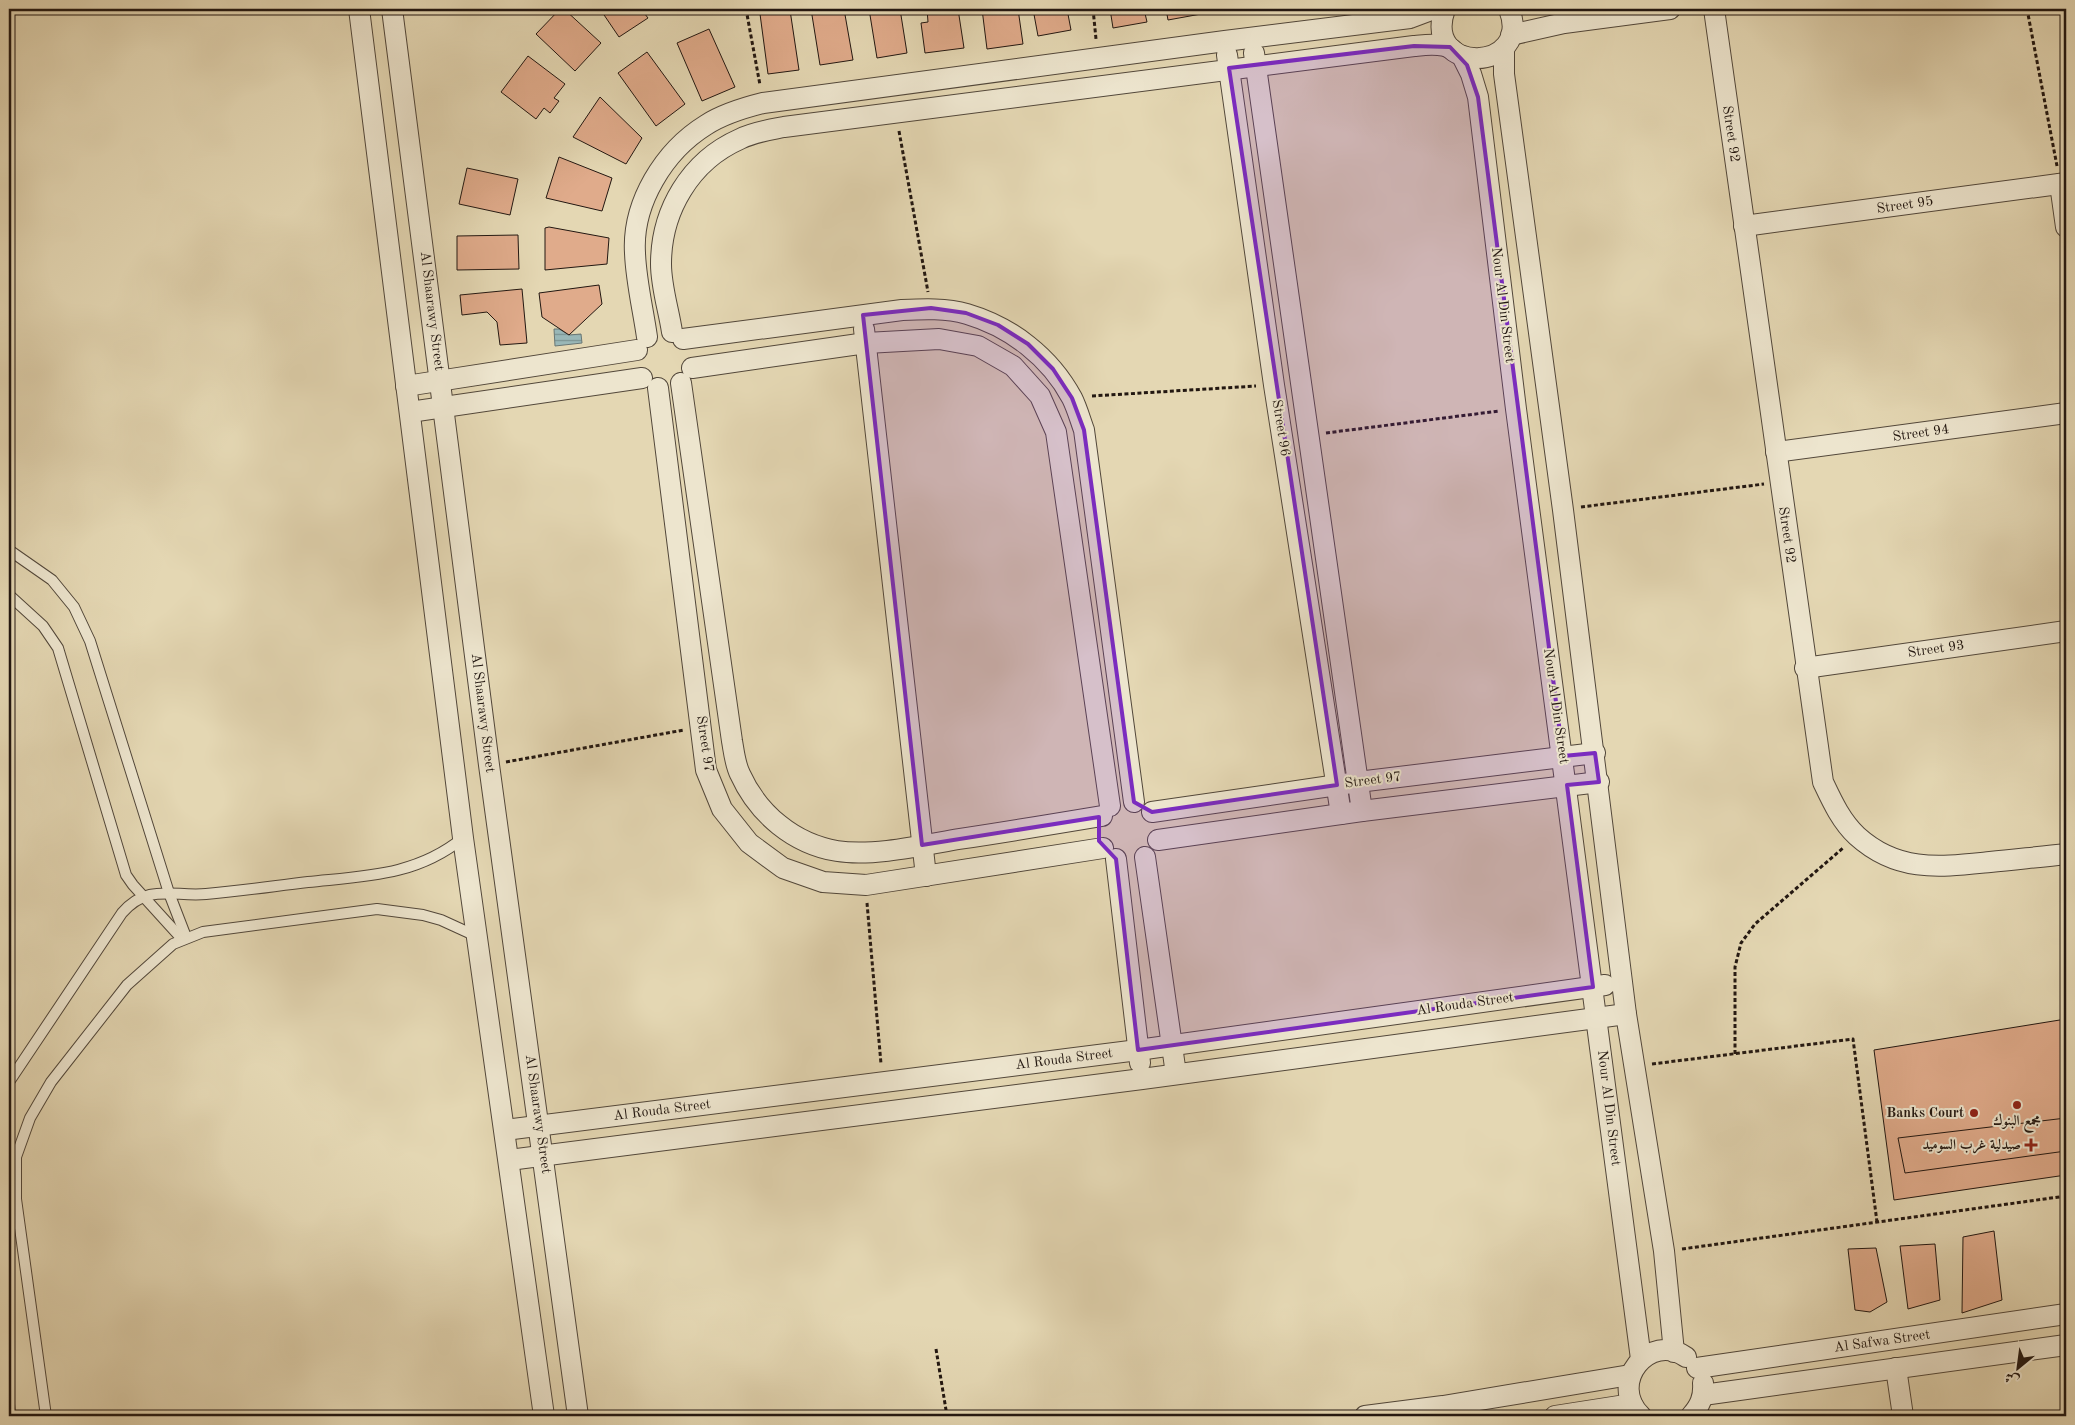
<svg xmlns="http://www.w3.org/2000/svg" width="2075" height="1425" viewBox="0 0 2075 1425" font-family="'Old Standard TT',Amiri,serif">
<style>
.water{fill:url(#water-rules);stroke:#697775}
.building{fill:#e0ab8b;stroke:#221711}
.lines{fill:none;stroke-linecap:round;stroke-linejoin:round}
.service-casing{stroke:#52473a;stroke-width:12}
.minor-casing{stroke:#52473a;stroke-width:22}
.path{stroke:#221711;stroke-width:3;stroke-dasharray:4 2.5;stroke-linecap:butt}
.service{stroke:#ede5ce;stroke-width:10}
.minor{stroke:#ede5ce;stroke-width:20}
.marked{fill:#7b2cbf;fill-opacity:0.2;stroke:#7b2cbf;stroke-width:4;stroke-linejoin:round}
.poi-dot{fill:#8f2418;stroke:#ede5ce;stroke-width:2}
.labels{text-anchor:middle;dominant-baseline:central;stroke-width:4;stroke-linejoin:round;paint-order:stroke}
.street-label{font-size:14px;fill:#221711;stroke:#ede5ce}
.poi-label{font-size:14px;font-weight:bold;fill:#221711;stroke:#ede5ce;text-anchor:end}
</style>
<defs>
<pattern id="water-rules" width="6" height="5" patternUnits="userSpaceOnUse" patternTransform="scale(1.25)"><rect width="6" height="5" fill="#99b7b7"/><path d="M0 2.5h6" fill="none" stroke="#7c9493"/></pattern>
</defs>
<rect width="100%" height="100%" fill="#e4d7b3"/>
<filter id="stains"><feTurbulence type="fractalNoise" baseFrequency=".004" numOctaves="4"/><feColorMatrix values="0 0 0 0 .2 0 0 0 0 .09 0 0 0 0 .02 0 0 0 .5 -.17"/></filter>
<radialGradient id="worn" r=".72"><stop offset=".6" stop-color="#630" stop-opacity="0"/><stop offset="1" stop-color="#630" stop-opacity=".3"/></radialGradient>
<!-- water -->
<path class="water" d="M554,329H559L569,335L581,334L582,343L555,346Z"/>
<!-- building -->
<g class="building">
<path d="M560,9H564L601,43L575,71L536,34Z"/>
<path d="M600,9H641L648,18L619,37Z"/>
<path d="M811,9H844L853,60L820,65Z"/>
<path d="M869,9H900L907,53L877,58Z"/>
<path d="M927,9H958L964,48L925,53L921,23L928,22Z"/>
<path d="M982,9H1018L1023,44L987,49Z"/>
<path d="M1033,9H1067L1071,30L1038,36Z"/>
<path d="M1110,9H1144L1147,22L1113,28Z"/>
<path d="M1166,9H1200L1201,14L1168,20Z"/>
<path d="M1219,9H1255L1219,14Z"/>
<path d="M790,10L799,70L768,74L760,14Z"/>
<path d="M709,29L735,87L702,101L677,43Z"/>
<path d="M647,52L685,104L656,126L618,73Z"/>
<path d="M528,56L565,84L554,98L559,101L550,113L544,108L536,119L501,92Z"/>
<path d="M600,97L642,138L626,164L573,137Z"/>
<path d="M559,157L612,178L602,211L546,198Z"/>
<path d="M467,168L518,179L510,215L459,204Z"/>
<path d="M549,227L609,238L607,264L545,270V228Z"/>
<path d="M518,235L519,269L457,270V236Z"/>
<path d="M599,285L602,304L569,335L542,317L539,293Z"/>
<path d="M522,289L527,343L500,345L497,322L487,312L462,315L460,295Z"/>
<path d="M2066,1019V1175L1894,1200L1874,1050Z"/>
<path d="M2066,1118V1151L1905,1173L1898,1138Z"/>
<path d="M1994,1231L2002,1300L1962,1313L1963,1237Z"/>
<path d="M1935,1244L1940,1300L1908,1309L1900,1246Z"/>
<path d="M1876,1248L1887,1302L1870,1312L1855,1310L1848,1249Z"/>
</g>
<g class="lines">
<defs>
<g id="service">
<path d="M9,550L52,580L74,607L90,641L169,893L186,937"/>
<path d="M9,595L43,626L58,648L126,875L133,885L182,939"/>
<path d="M9,1082L122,913C148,883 173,897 206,894C241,891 274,886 308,882C365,876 416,876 463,838"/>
<path d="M9,1404L10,1416"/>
<path d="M46,1416L16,1199V1157L30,1118L51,1082L127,985L173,944L203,932L377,909L423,915L441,920L476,936"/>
</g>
<g id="minor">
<path d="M359,9L463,838L544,1416"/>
<path d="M392,9L489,765L578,1416"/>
<path d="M1445,9C1421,76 1534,73 1509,9"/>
<path d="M1714,9L1823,782C1832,801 1841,821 1857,836C1898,873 1940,867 1990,862C2016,859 2041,857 2066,854"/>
<path d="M1511,35L1564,23L1670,9"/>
<path d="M1504,48V74L1563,510L1626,1014L1664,1251L1674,1352"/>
<path d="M1254,53L1362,811"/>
<path d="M1227,55L1274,385L1341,814"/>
<path d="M1462,56L1471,74L1478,97L1516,409L1641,1359"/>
<path d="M2060,184L2066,227"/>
<path d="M1744,226L2066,183"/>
<path d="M864,329L926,876"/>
<path d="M672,332C669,311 661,287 661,264C661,211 690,161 740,139C754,132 769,130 784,127L1414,46C1425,45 1445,42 1454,51"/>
<path d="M647,337C643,309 636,281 635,253C632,203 664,151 706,125C723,114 743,108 763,103L1225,41L1410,18L1434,9"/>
<path d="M683,339L902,310C924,309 946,308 967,314C1011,327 1050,357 1072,398C1077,408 1080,419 1084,430L1134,802"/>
<path d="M692,368L866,343L939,339L978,346L1013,366L1040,396L1056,432L1110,806"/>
<path d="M681,383L732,741C734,752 735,764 740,774C758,814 794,844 837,851C872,857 924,845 959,839C1006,832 1054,824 1102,816"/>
<path d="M406,386L637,350"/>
<path d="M658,388L706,770L722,809L749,843L783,868L823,882L866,885L1103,848"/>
<path d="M410,412L642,378"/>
<path d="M1776,452L2066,413"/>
<path d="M1805,668L2066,631"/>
<path d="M1152,812L1358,782L1595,753"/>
<path d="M1158,840L1362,811L1599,782"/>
<path d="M1145,857L1176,1074"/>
<path d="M1116,859L1140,1063"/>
<path d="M505,1130L1138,1050L1605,985"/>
<path d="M509,1160L1142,1079L1626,1014"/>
<path d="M1697,1368L2066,1314"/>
<path d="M1896,1368L1903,1416"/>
<path d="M1703,1395L2066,1345"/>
<path d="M1365,1416L1443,1406L1630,1375"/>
<path d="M1555,1416L1632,1404"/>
<path d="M1641,1416C1607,1383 1650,1331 1686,1357"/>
<path d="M1691,1416C1700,1406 1704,1397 1703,1383"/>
</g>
</defs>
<!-- service casing -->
<use href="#service" class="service-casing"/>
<!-- minor casing -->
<use href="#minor" class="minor-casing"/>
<!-- path -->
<g class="path">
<path d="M746,9L760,85"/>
<path d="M1093,9L1096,39"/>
<path d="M2027,9L2057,166"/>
<path d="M899,131L928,292"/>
<path d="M1092,396L1256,386"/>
<path d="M1326,433L1499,411"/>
<path d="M1581,507L1764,484"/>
<path d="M506,762L684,730"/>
<path d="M867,903L881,1064"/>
<path d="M1735,1054V967L1741,943L1755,924L1843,848"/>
<path d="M1652,1064L1853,1039L1877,1222"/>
<path d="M1682,1249L2066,1196"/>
<path d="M936,1349L947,1416"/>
</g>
<!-- service -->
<use href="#service" class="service"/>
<!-- minor -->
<use href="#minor" class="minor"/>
</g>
<!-- marked area -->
<path class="marked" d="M1414,46L1450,47L1467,65L1478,97L1563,756L1595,753L1599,782L1567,785L1593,987L1138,1050L1116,859L1099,841V817L922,845L863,315L931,308L966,313L998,325L1028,344L1053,369L1072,398L1084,430L1134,802L1152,812L1337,785L1229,68Z"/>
<!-- markers -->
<g class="poi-dot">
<circle cx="2017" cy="1105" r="5"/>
<circle cx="1974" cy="1113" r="5"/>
<path d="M2028.5 1137.5h5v5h5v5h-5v5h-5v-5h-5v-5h5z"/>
</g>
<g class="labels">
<!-- street labels -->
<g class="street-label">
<text transform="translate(1731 134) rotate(82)">Street 92</text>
<text transform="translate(1905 205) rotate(-8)">Street 95</text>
<text transform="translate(1503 305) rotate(83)">Nour Al Din Street</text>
<text transform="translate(432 311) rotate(83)">Al Shaarawy Street</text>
<text transform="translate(1281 428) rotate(81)">Street 96</text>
<text transform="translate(1921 433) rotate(-8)">Street 94</text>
<text transform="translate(1787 535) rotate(82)">Street 92</text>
<text transform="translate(1936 649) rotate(-8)">Street 93</text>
<text transform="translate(1556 706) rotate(82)">Nour Al Din Street</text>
<text transform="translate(483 713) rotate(83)">Al Shaarawy Street</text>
<text transform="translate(705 744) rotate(82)">Street 97</text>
<text transform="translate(1373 780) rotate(-7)">Street 97</text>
<text transform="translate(1465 1004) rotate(-8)">Al Rouda Street</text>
<text transform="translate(1064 1059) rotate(-7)">Al Rouda Street</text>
<text transform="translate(1609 1108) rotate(83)">Nour Al Din Street</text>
<text transform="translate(662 1110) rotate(-7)">Al Rouda Street</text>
<text transform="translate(538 1114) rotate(82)">Al Shaarawy Street</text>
<text transform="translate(1882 1341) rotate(-8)">Al Safwa Street</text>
</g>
<!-- poi labels -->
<g class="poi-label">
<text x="1964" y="1113">Banks Court</text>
<text x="2017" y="1121" text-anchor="middle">مجمع البنوك</text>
<text x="2021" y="1145">صيدلية غرب السوميد</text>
</g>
</g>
<!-- margin -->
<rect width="2075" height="1425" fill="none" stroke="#e4d7b3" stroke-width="30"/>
<rect x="10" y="10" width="2055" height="1405" fill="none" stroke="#221711" stroke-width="2.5"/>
<rect x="15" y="15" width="2045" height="1395" fill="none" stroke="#221711"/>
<!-- north arrow -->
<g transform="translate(2018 1368) rotate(209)" stroke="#ede5ce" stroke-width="4" paint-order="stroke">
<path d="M0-4L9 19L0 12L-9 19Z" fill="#221711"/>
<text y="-8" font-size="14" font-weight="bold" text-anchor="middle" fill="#221711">ش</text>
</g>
<rect width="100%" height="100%" filter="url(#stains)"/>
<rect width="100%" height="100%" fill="url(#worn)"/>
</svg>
